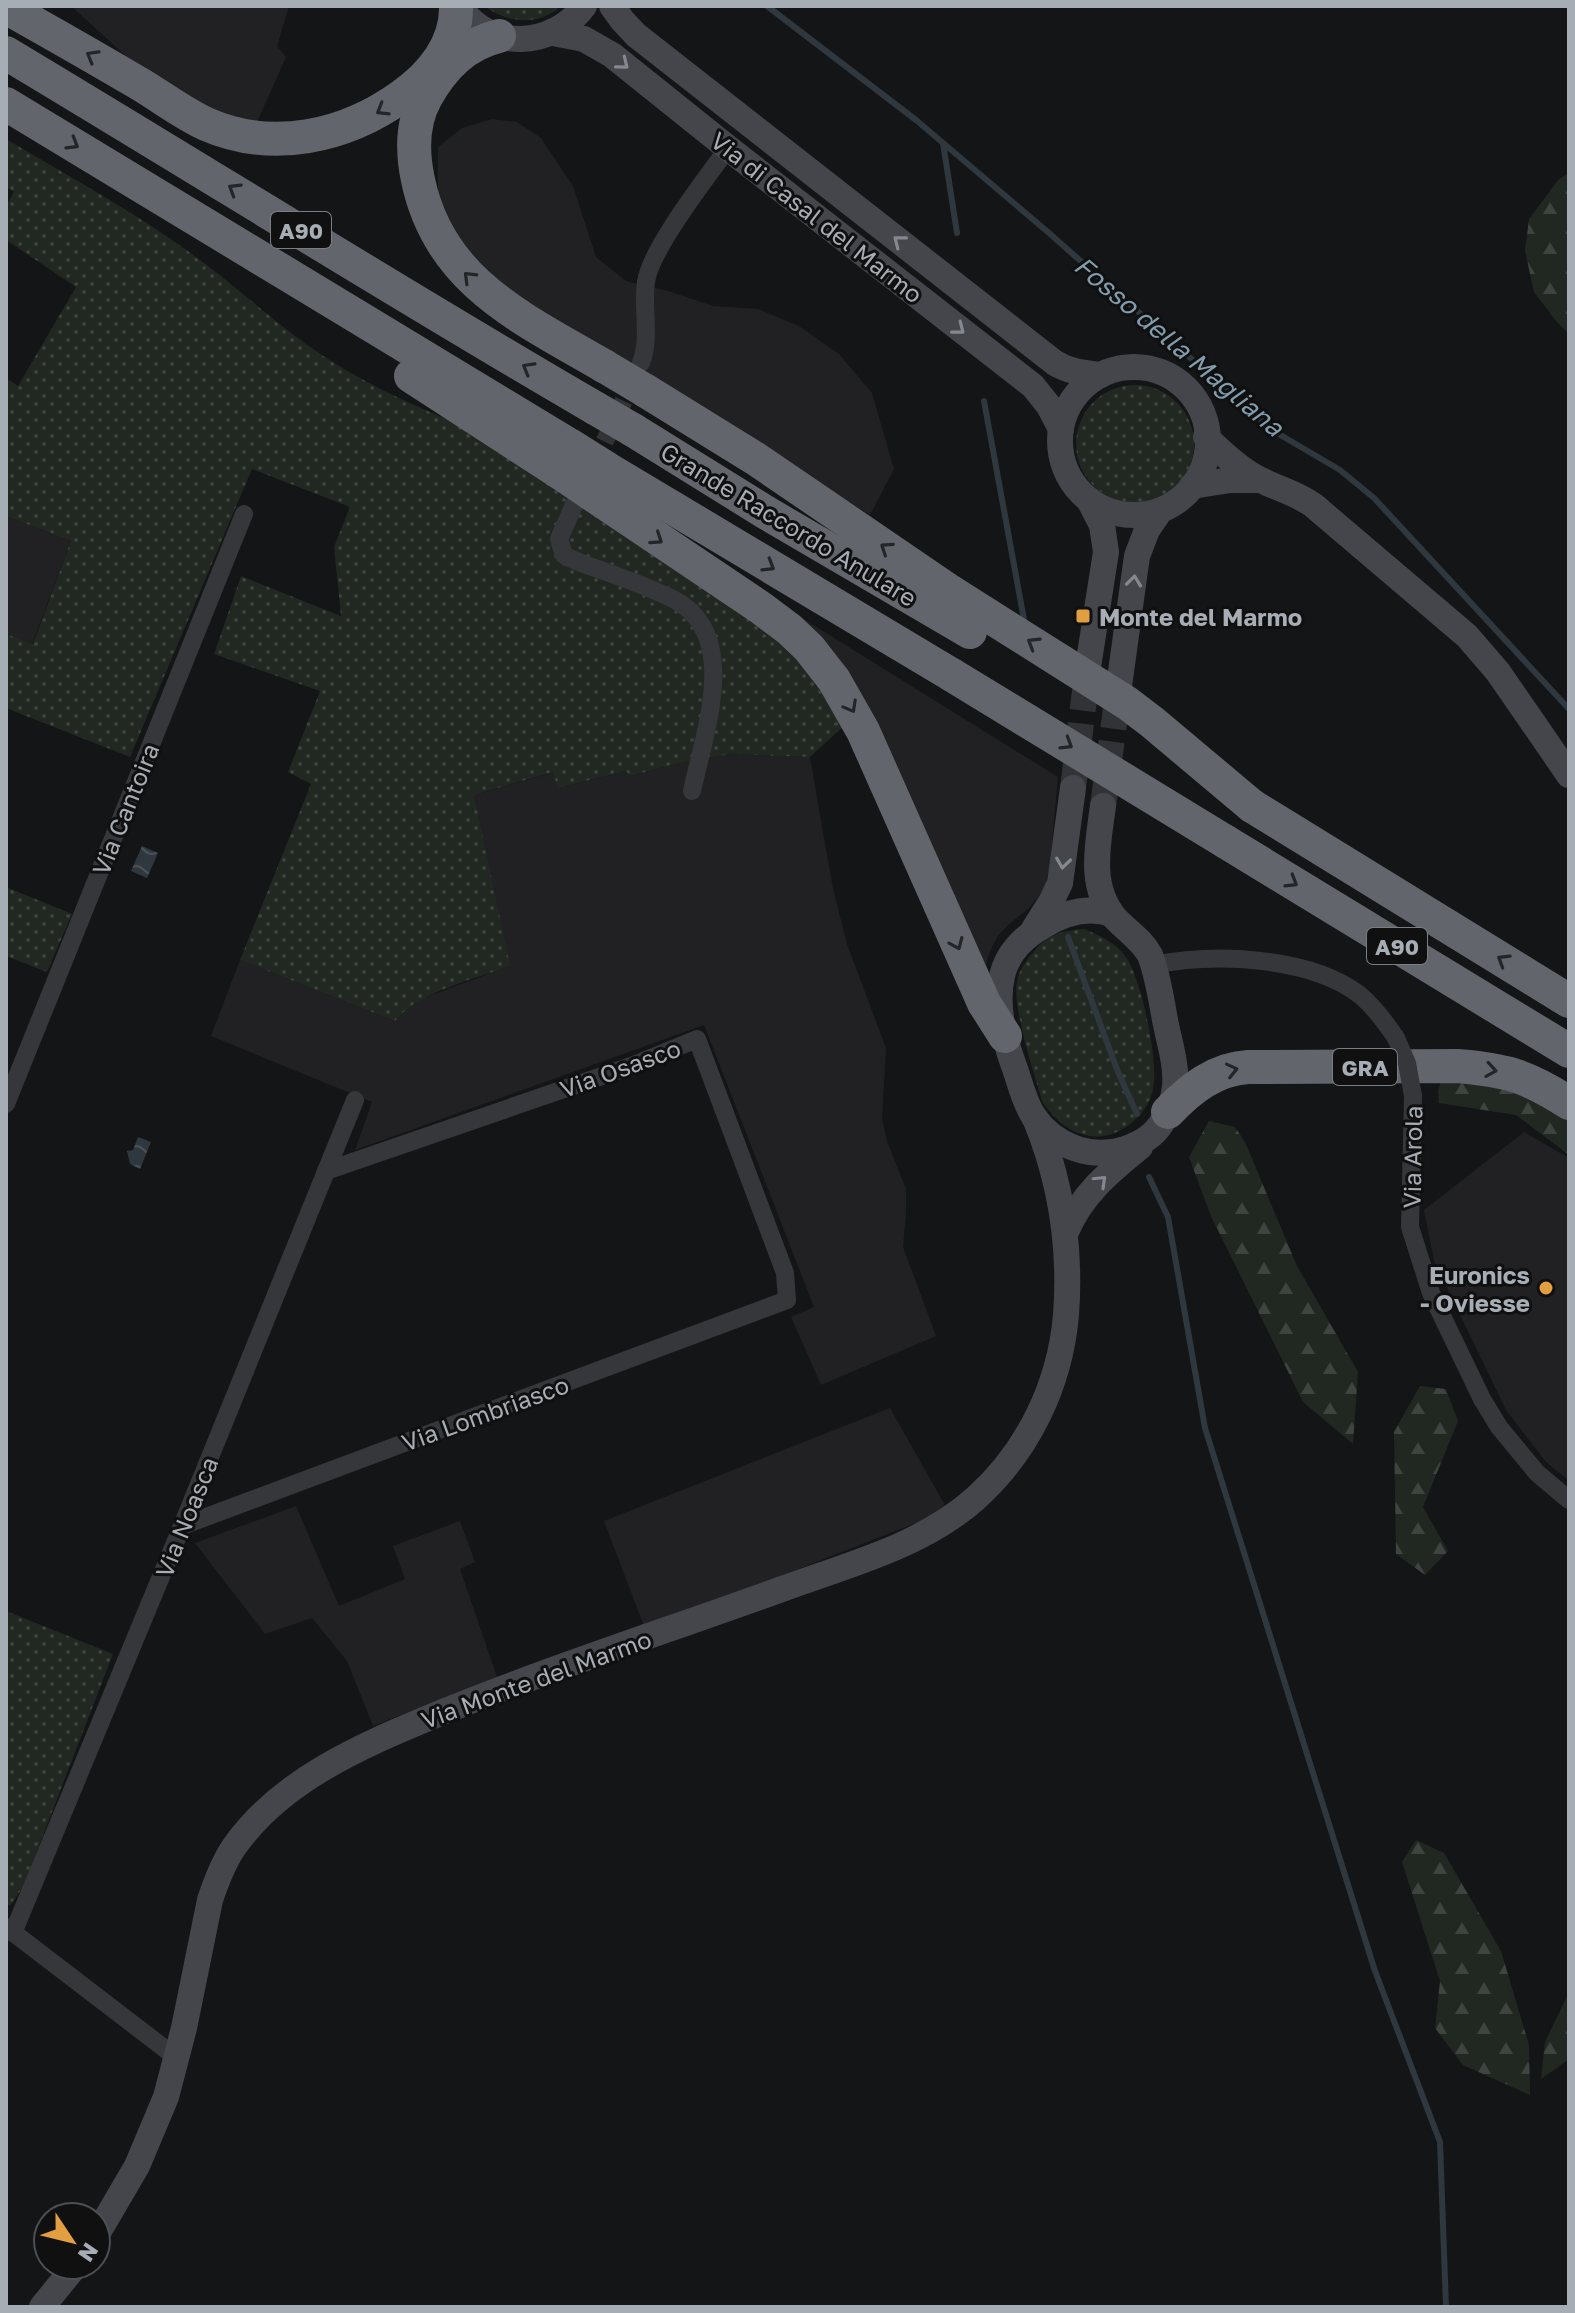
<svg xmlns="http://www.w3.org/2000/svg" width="1575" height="2313" viewBox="0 0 1575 2313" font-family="'Golos Text',sans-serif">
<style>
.built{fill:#212123}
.grass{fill:url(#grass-dots)}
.forest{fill:url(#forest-firs)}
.water{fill:url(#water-waves)}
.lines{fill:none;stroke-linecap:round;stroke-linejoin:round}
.stream{stroke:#2f383e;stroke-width:6}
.street-tunnel{stroke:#313336;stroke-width:18;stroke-dasharray:18 9;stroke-linecap:butt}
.secondary-tunnel{stroke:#313336;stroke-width:26;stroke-dasharray:26 13;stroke-linecap:butt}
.street{stroke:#36373b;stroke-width:18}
.secondary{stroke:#44464b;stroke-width:26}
.highway{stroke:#62656b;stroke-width:34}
.street-bridge{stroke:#36373b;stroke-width:18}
.highway-bridge{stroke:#62656b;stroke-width:34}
.oneway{stroke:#242528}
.oneway2{stroke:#848990}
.poi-dot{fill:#e19f41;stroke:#101011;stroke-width:3}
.labels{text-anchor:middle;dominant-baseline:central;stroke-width:6;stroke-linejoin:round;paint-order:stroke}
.shield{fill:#101011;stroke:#7a7e84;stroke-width:2}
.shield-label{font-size:22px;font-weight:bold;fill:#a7adb5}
.street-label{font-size:24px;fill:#a7adb5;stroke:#101011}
.poi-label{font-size:24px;font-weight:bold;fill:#a7adb5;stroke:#101011;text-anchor:start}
.water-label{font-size:26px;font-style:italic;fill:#819cad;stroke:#101011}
</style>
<defs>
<pattern id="grass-dots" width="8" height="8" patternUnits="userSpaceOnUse" patternTransform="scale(2)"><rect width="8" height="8" fill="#212821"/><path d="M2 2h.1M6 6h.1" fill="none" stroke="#3e443f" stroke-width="1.8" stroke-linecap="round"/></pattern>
<pattern id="forest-firs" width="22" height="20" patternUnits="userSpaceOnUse" patternTransform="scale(2)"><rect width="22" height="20" fill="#212821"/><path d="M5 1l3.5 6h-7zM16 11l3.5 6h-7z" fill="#3e443f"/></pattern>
<pattern id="water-waves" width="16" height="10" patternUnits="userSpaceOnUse" patternTransform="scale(2)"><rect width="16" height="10" fill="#2f383e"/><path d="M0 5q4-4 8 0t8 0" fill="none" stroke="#4a5258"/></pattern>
</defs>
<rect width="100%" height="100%" fill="#141516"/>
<!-- built -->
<g class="built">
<path d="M71,6H289L277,46L286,57L257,122L217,114L129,59Z"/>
<path d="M492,119L517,122L541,138L573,186L596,257L626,281L668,291L713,306L758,309L799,326L839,354L872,393L894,469L870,515L505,288L462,245L438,203V147L462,128Z"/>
<path d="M6,516L71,541L32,644L6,634Z"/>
<path d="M786,608L1058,777L1050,864L1045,888L1029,908L1007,926L998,936L991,949L982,975Z"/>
<path d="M731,754L810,757L833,889L847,944L886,1048L882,1119L887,1141L906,1189V1214L903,1247L936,1336L821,1385L791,1317L814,1307L704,1025L355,1150L372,1102L211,1036L240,960L395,1021L402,1011L416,1001L509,966L474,795L554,772L559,788L626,771L630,776L680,763Z"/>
<path d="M1524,1132L1569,1158V1481L1546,1462L1506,1410L1434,1261L1424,1210Z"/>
<path d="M890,1408L946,1507L926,1519L645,1629L604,1521Z"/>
<path d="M296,1506L339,1606L405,1579L393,1546L460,1521L475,1562L460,1569L497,1677L373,1726L347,1661L312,1618L265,1634L195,1543Z"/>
</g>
<!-- grass -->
<g class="grass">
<path d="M484,6H561C537,27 508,23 484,6Z"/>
<path d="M6,139C68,176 133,211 192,254C231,282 267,316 306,344C353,378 408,404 462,425L698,586L756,620L791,652L847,723L810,757L731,754L680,763L630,776L626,771L558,788L553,772L474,795L510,966C475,979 416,993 395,1021L240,960L311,784L288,772L320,691L214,654L241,576L341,616L334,547L350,507L252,469L130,757L6,708V634L33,644L71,541L6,516V378L18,386L76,287L6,240V206L14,192L6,187Z"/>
<circle cx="1135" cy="444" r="59"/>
<path d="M6,887L72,914L47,972L6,956Z"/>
<path d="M1085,929C1100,936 1116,943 1126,957C1141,978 1159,1062 1153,1089C1151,1100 1144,1112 1135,1120C1102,1150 1064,1136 1042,1101C1034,1072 1012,1008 1017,981C1019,969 1028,958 1036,949C1049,934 1065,930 1085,929Z"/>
<path d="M6,1611L113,1654L23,1887L10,1906L6,1903Z"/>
</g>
<!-- forest -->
<g class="forest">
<path d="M1569,173V334L1556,321L1534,292L1525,251L1529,219L1559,179Z"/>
<path d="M1441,1082L1524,1084L1569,1114V1155L1516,1115L1439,1103L1438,1091Z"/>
<path d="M1209,1121L1235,1127L1245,1142L1297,1266L1358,1372L1353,1444L1303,1402L1211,1216L1189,1157Z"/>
<path d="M1420,1386L1446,1389L1458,1421L1423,1507L1448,1551L1425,1575L1396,1554L1394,1432Z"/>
<path d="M1416,1840L1444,1853L1501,1951L1529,2045L1530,2095L1463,2065L1435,2028L1440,1981L1402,1862Z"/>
<path d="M1569,1992V2059L1541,2079L1545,2042Z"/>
</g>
<!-- water -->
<g class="water">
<path d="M142,846L158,853L147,878L131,871Z"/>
<path d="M138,1137L151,1142L140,1169L130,1164L127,1151L133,1150Z"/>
</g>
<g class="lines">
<!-- stream -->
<g class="stream">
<path d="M767,6L916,120L1049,233L1272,430L1340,470L1374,498L1569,709"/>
<path d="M943,143L957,233"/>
<path d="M984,401L1025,625"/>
<path d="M1068,937L1118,1072L1137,1114"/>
<path d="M1149,1177L1168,1217L1205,1428L1375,1971L1440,2142L1446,2307"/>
</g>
<!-- street-tunnel -->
<path class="street-tunnel" d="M593,466L635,377"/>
<!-- secondary-tunnel -->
<g class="secondary-tunnel">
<path d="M1073,788L1088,667"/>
<path d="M1103,806L1119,686"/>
</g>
<!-- street -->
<g class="street">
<path d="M641,363C651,337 642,309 646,282C650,250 707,177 728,148"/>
<path d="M574,505L559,539L564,555C574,561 586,565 598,569C623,578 649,587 673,599C742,633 704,734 692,791"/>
<path d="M1154,965C1214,953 1309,956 1360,995C1374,1007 1386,1023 1396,1038"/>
<path d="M1413,1096L1410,1227L1431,1293L1482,1399L1499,1427L1537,1473L1569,1500"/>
<path d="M6,1104L244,514"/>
<path d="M182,1526L787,1300L785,1273L697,1039L631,1066L326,1171"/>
<path d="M6,1927L177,2058"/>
<path d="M13,1933L182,1526L355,1100"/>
</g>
<!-- secondary -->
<g class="secondary">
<path d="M459,6C489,52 553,48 584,6"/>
<path d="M612,6L622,20L636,35L1055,363C1070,372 1084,373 1101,375"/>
<path d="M553,33L584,39L612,55L728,148L1033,386L1049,406L1061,429"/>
<circle cx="1134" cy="441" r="74"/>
<path d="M1206,437C1222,453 1241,471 1261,480C1279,489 1296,493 1313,505L1467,636L1498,672L1569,775"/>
<path d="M1192,486L1230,480H1260"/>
<path d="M1088,667L1106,552L1102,525L1089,500"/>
<path d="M1119,686L1137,556L1147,530L1160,511"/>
<path d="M1103,806C1098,844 1088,886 1115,918C1127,931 1141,939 1150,955C1158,976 1161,998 1165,1020C1169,1041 1177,1065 1175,1086C1174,1098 1169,1111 1163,1121C1154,1136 1142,1143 1125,1149C1091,1160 1054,1146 1034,1117C1024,1102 1020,1082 1014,1066C1004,1038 995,1006 1002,976C1007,954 1023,937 1043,926C1064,913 1088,906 1112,914"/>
<path d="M1034,929L1051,902L1060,883L1073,788"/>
<path d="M1065,1234C1081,1195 1108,1173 1140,1147"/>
<path d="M96,2236L137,2166L166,2097L184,2028L210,1900C216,1882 223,1863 234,1847C281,1780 361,1746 433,1716C548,1669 666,1631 782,1589C847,1565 923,1546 976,1498C1028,1451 1060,1385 1066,1315C1071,1248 1061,1181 1035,1118"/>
<path d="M42,2307L76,2265"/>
</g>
<!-- highway -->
<g class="highway">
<path d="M6,7C48,31 91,55 133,80C158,94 180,112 206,124C272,153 345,137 402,96C432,75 457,44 456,6"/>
<path d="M499,36C465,44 443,67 426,97C412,122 412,152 418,180C439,282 522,318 604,366"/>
<path d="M6,53C203,171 397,293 595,408"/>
<path d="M6,104L571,446"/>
<path d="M411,376L559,472"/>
<path d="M646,391L756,459L951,592"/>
<path d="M633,430L765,512L970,632"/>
<path d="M606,468L952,675"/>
<path d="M593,495L761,608L789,629L809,648L834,680L863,731L984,1003L1005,1036"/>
<path d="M1252,806L1569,1001"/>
<path d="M1226,842L1569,1051"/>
<path d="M1168,1112C1190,1089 1215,1069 1248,1067L1457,1066C1507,1070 1527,1076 1569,1103"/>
</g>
<!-- street-bridge -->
<path class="street-bridge" d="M1396,1038L1407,1063L1413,1096"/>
<!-- highway-bridge -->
<g class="highway-bridge">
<path d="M604,366L646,391"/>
<path d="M595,408L633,430"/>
<path d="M571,446L606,468"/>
<path d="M559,472L593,495"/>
<path d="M951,592L1127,703L1152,722L1252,806"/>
<path d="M952,675L1226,842"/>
</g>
</g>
<!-- one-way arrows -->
<defs><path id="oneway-chevron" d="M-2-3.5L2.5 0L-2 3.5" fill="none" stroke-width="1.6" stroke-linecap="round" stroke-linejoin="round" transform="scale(2)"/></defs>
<g class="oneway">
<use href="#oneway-chevron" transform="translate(92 56) rotate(-150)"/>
<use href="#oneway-chevron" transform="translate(382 110) rotate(149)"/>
<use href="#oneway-chevron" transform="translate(73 144) rotate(31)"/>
<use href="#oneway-chevron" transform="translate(234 189) rotate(-148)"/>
<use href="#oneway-chevron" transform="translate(469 277) rotate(-135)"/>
<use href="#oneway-chevron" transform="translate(528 368) rotate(-150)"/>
<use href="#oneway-chevron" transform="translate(657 539) rotate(34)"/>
<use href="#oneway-chevron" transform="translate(886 548) rotate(-146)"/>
<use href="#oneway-chevron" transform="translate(769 566) rotate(31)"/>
<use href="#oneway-chevron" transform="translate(1033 643) rotate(-148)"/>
<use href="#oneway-chevron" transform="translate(851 707) rotate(61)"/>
<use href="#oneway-chevron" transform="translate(1067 744) rotate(32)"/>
<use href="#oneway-chevron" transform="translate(1292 882) rotate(31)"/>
<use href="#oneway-chevron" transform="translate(957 944) rotate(67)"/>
<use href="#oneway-chevron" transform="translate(1503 960) rotate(-148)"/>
<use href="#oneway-chevron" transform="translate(1232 1070) rotate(-13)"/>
<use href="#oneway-chevron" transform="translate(1491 1070) rotate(9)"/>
</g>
<g class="oneway2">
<use href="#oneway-chevron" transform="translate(623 64) rotate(39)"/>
<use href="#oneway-chevron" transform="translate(899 241) rotate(-142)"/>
<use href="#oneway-chevron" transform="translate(959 329) rotate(38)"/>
<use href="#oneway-chevron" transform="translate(1134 581) rotate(-83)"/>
<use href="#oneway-chevron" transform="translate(1063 863) rotate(98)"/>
<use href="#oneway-chevron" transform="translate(1101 1181) rotate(-44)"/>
</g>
<!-- markers -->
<g class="poi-dot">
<rect x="1075" y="608" width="16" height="16" rx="4"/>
<circle cx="1546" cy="1288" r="8"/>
</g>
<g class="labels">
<!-- shield labels -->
<g class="shield">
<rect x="271" y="212" width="60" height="36" rx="6"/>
<rect x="1367" y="928" width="60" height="36" rx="6"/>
<rect x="1333" y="1049" width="64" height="36" rx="6"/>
</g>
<g class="shield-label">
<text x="301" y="230">A90</text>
<text x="1397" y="946">A90</text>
<text x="1365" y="1067">GRA</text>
</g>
<!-- street labels -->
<g class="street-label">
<text transform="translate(817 217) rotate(38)">Via di Casal del Marmo</text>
<text transform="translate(789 524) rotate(31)">Grande Raccordo Anulare</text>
<text transform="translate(125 809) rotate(-68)">Via Cantoira</text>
<text transform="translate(620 1068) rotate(-20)">Via Osasco</text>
<text transform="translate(1412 1157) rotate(-89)">Via Arola</text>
<text transform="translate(485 1413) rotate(-20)">Via Lombriasco</text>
<text transform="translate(186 1517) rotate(-68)">Via Noasca</text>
<text transform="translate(536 1679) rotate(-20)">Via Monte del Marmo</text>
</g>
<!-- poi labels -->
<g class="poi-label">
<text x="1099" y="616">Monte del Marmo</text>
<text x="1530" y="1274" text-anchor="end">Euronics<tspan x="1530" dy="28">- Oviesse</tspan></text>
</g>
<!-- water labels -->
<g class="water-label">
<text transform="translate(1179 346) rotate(40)">Fosso della Magliana</text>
</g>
</g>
<!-- border -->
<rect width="1575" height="2313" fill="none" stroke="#a7adb5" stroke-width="16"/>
<!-- north arrow -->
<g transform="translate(72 2241) rotate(125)"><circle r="38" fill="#101011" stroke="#4c4f53" stroke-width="2"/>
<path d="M0-6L14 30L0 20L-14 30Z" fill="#e19f41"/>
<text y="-12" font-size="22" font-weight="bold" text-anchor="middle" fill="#a7adb5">N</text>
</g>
</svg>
